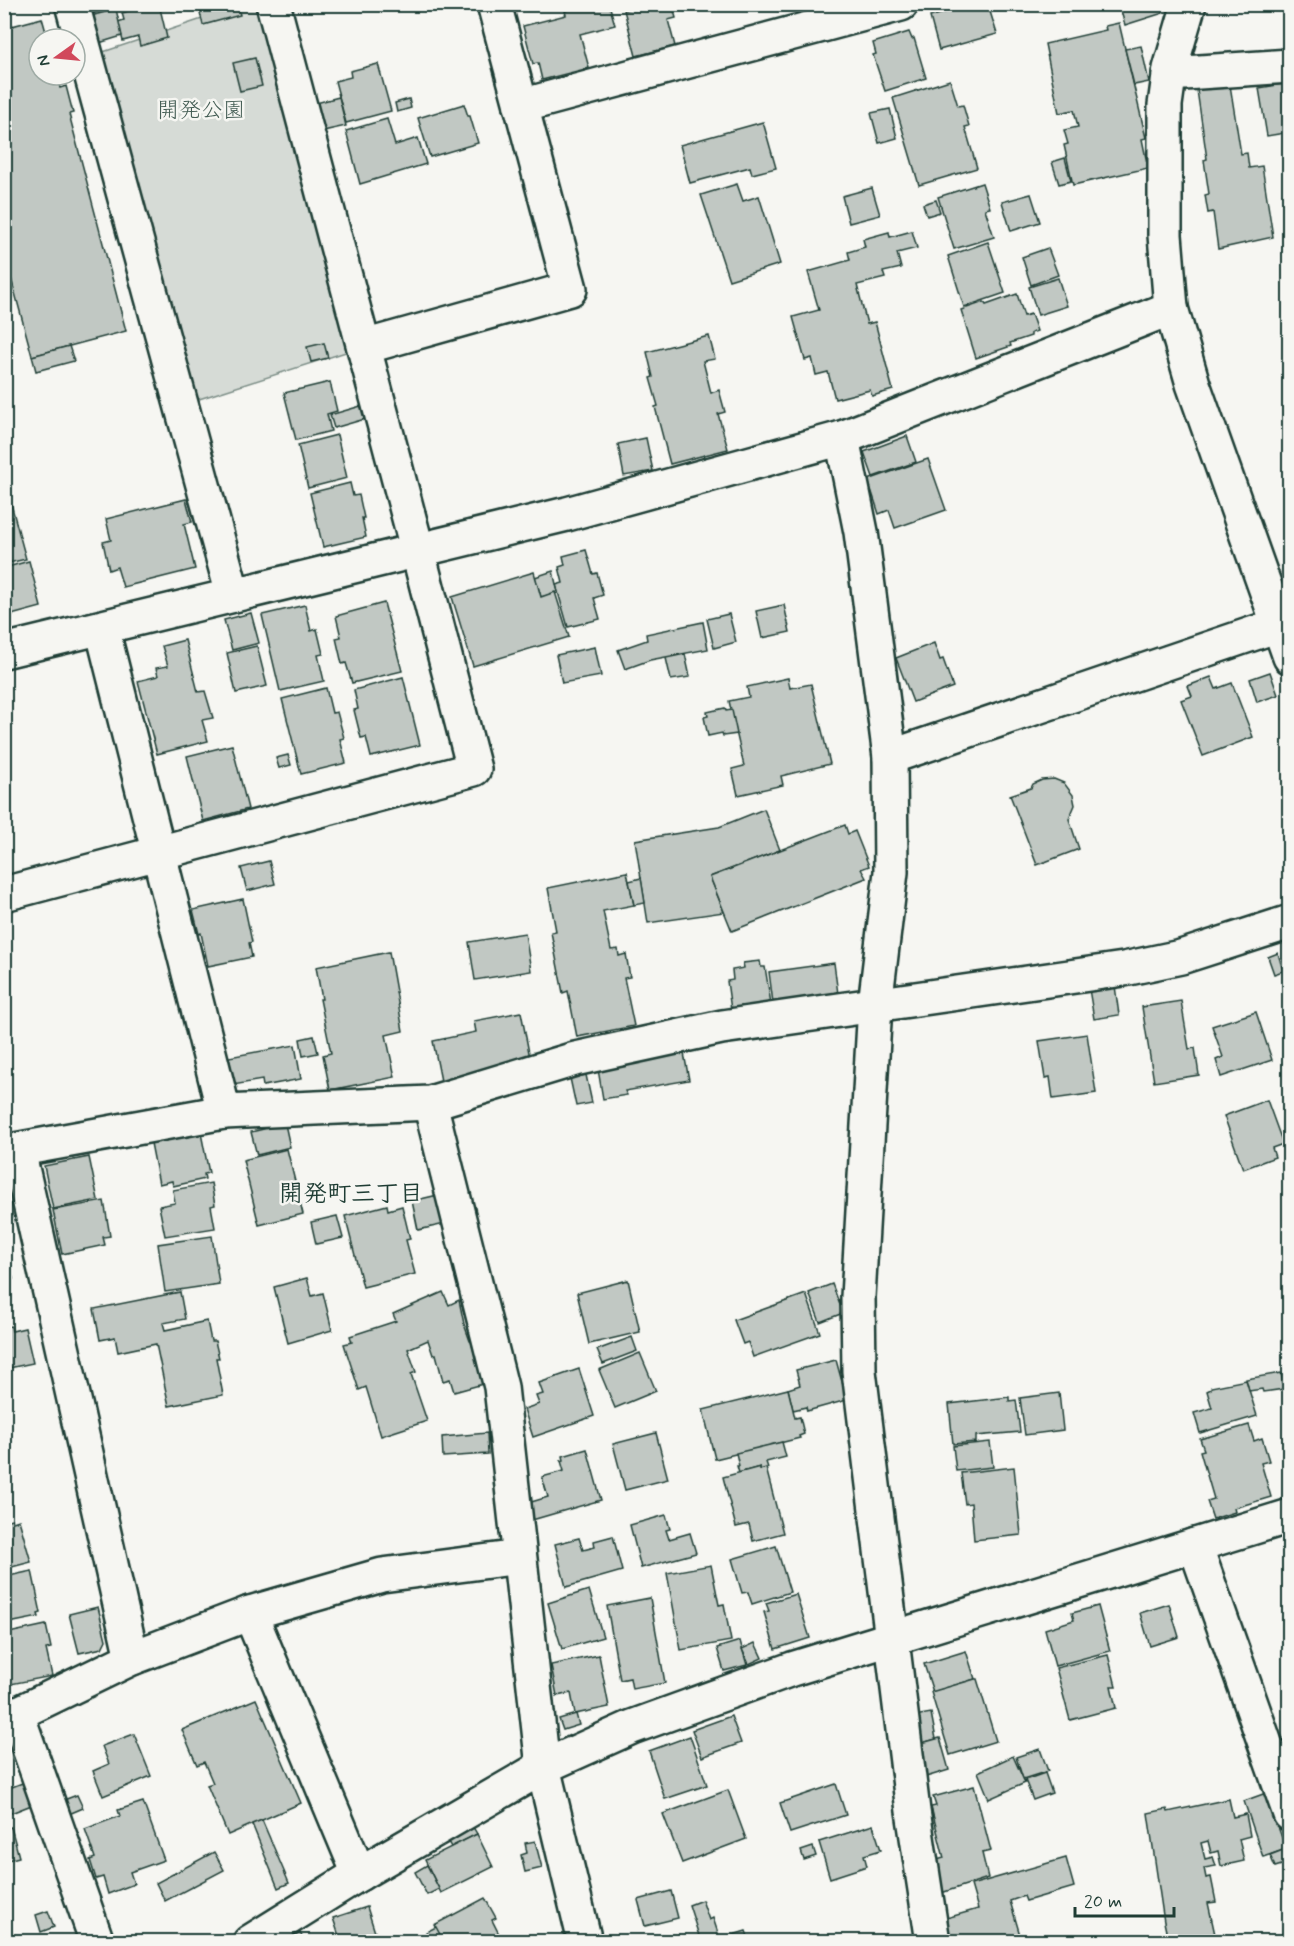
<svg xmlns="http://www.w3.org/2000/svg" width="1294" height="1946" viewBox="0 0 1294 1946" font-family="Mynerve,'Klee One',sans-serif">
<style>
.green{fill:#d6dbd6;stroke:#7a8c85;stroke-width:1.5}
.building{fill:#c1c8c3;stroke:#1f3d34;stroke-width:1.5}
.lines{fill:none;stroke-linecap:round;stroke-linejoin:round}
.street-casing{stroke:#1f3d34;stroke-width:38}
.secondary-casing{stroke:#1f3d34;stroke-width:38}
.street{stroke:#f6f6f2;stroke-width:33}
.secondary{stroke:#f6f6f2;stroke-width:33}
.labels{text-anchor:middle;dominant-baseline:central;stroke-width:5;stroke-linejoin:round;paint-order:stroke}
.park-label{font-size:22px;fill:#445d54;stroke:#f6f6f2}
.neighbourhood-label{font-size:24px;font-weight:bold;fill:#1f3d34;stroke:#f6f6f2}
</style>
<rect width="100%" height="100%" fill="#f6f6f2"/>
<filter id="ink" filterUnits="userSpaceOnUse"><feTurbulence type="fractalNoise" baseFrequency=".0167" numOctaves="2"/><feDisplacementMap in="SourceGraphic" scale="12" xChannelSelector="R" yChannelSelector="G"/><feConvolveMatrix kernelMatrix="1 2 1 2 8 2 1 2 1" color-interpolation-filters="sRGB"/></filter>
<g filter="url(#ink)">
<!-- green -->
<path class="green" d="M244,5H258L349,351L196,400L100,53Z"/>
<!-- building -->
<g class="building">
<path d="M88,4H113L114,8L91,14Z"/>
<path d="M151,4H159L167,38L140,46L138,37L123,41L118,22L124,20L122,13Z"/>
<path d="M198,4H237L240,15L203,25Z"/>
<path d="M589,4H609L615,25L580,34L589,68L542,80L538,63L533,64L523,26L566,15L565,11Z"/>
<path d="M644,4H672L676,18L668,20L675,46L636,56L624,10Z"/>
<path d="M973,4L988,5L997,34L939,50L930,17Z"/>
<path d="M1141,4H1160L1163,13L1125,25L1121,11Z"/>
<path d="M8,7L12,26L42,18L48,39H39V75H57L60,88L66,86L73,113L69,114L126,331L32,356L4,252V8Z"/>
<path d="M116,9L122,36L99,43L91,16Z"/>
<path d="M1119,23L1146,138L1142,139L1148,168L1073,185L1064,145L1068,144L1064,130L1078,127L1074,110L1059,113L1045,44L1106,30L1105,26Z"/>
<path d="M909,32L912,39L914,38L926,78L885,91L873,55L876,54L873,43Z"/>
<path d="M1141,46L1149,82L1134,85L1125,49Z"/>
<path d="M255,58L262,86L240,91L233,63Z"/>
<path d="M378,64L391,111L346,123L335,81L351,77L350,71Z"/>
<path d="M950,80L958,106L963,105L969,126L965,127L977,168L919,185L893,98Z"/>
<path d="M1290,83V132L1267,136L1259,88Z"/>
<path d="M1230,85L1241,154L1247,153L1249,168L1262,166L1273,237L1218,249L1213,212L1208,213L1205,195L1209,194L1204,160L1207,159L1197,90Z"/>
<path d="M339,97L346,126L323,131L316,103Z"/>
<path d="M409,99L411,108L397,112L395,103Z"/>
<path d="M464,104L468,116H470L478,143L430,157L418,118Z"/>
<path d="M890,109L897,138L879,143L871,113Z"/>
<path d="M387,119L395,145L418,138L426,164L360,184L346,131Z"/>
<path d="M763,122L776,168L752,174L750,167L690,183L680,145Z"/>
<path d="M1065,158L1071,181L1059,184L1052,162Z"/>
<path d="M982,183L990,208L985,209L994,237L954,249L938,197Z"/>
<path d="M737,184L743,201L759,196L780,264L729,280L701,195Z"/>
<path d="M872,188L880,215L849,223L842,196Z"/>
<path d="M1031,194L1040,222L1011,231L1002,202Z"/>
<path d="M936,200L940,212L927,216L923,204Z"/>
<path d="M912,231L917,248L897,253L901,268L883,272L885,278L857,285L867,324L875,322L893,390L872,396L870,390L835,399L828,372L816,375L812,358L805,360L793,317L819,310L808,272L850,260L848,252L865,247L863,239L889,232L890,237Z"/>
<path d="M988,242L1005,293L964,307L948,256Z"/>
<path d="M1048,248L1058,275L1031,285L1022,257Z"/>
<path d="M1058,278L1067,306L1038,315L1029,287Z"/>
<path d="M1017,294L1024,316L1031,314L1037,331L1031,333V336L1010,343L1011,346L976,358L961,310L984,302L986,305Z"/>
<path d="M709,336L715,359L703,361L711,393L719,390L725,412L718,414L728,449L670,464L655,407L658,406L650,378L653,377L647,352Z"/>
<path d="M324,343L328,358L311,362L307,347Z"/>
<path d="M69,346L74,361L36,371L32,356Z"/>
<path d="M330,382L337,411L327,414L331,431L296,440L284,393Z"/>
<path d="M361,406L365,419L334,428L330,415Z"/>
<path d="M337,435L347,478L308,488L298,445Z"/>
<path d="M907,436L916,462L873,477L864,452Z"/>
<path d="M646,438L653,471L624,476L618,444Z"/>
<path d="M928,459L946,510L895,528L889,510L879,514L868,480Z"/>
<path d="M4,478L26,559L4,564Z"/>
<path d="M350,483L353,496L359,495L364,518H362L366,537L323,547L310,493Z"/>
<path d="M186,499L192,522L184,524L195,569L123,587L117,567L109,570L103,542L111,540L106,519Z"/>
<path d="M586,550L593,574L597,573L603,595L594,598L600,619L568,627L556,585L563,583L559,567L565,565L563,556Z"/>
<path d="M29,561L41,607L4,617V568Z"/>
<path d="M553,571L558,593L541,597L535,577Z"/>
<path d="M534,572L541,597L555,592L569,637L473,666L452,597Z"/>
<path d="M384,603L402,671L352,683L346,663L342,664L336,638L341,637L336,616Z"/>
<path d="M305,605L311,631L317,629L323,654L318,655L324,681L280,691L262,615Z"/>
<path d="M784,605L790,632L762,638L756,611Z"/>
<path d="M251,613L259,643L232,650L224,620Z"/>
<path d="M729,614L736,642L714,648L707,619Z"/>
<path d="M703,622L708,649L650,660L625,669L618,650L647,640L646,634Z"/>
<path d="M185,640L198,692L205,691L213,718L202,720L208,741L157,754L138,681L158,676L156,668L168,666L162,646Z"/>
<path d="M934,643L940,660L943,659L953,687L913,702L896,658Z"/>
<path d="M257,646L267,686L236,693L227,653Z"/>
<path d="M595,647L601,676L562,683L556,655Z"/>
<path d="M685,654L690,677L671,680L666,658Z"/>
<path d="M1270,672L1278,695L1257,702L1250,679Z"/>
<path d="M403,677L420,745L371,757L366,737L361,738L354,710L358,709L354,690Z"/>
<path d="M1211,677L1216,689L1232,683L1253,737L1203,756L1181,700L1192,696L1188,686Z"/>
<path d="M788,678L790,688L811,684L830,764L781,776L783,785L738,795L732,769L744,766L729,701L749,697L747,687Z"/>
<path d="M326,688L332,713L337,712L344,738L340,739L346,763L301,774L282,699Z"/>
<path d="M725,708L726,711L732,710L737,734L723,736L722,733L708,736L704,717L708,716L707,712Z"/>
<path d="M232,745L248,809L203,821L187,756Z"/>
<path d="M288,755L291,765L279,768L276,758Z"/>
<path d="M1054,779L1064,783L1073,795L1075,805L1069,819L1079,849L1037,865L1010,795L1031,788L1033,784L1042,780Z"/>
<path d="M764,809L780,850L710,877L724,912L648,923L635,840L719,827Z"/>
<path d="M845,825L848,834L855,831L869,866L861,869L866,878L732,931L710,877Z"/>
<path d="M269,861L275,884L247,891L241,868Z"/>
<path d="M627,872L634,905L603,911L611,950L618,949L619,956L626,954L630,977L624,978L634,1026L577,1037L568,991L563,993L551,932L556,931L548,888Z"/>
<path d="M641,878L645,903L634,905L629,881Z"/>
<path d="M243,899L252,942L249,943L252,957L208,966L201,933L199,934L193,910Z"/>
<path d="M525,933L531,971L475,980L469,942Z"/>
<path d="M389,952L403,1031L386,1035L395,1077L330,1090L323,1055L331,1053L320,999H322L316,967Z"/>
<path d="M1278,953L1283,971L1274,974L1268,957Z"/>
<path d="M760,961L761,967H765L771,1004L731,1010L727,981L733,980L732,970L744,968L743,963Z"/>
<path d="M834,963L838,994L773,1003L769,972Z"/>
<path d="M1115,986L1119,1015L1094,1019L1089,989Z"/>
<path d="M1181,1001L1189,1049L1195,1048L1199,1075L1154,1082L1142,1007Z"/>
<path d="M521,1012L532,1068L443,1091L433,1041L476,1032L474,1021Z"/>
<path d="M1256,1012L1272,1060L1221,1077L1216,1060L1223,1057L1212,1026Z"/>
<path d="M1087,1034L1096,1093L1053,1099L1050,1077L1045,1078L1039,1041Z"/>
<path d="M314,1036L318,1053L303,1056L300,1039Z"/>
<path d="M295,1045L301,1079L263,1086L262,1080L233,1085L229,1057Z"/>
<path d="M683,1048L689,1080L625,1091L627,1095L603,1099L598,1069Z"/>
<path d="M586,1075L592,1103L576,1106L570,1078Z"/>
<path d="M1267,1100L1283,1144L1272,1148L1275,1157L1243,1169L1224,1116Z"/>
<path d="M285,1124L290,1147L257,1155L251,1132Z"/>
<path d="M201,1133L209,1173L204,1174L205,1179L173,1186L172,1181L159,1184L151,1143Z"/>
<path d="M287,1149L303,1214L259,1225L243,1160Z"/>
<path d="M89,1157L98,1200L53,1209L44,1166Z"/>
<path d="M211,1183L215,1205L211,1206L215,1228L165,1236L159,1206L175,1203L173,1190Z"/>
<path d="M438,1195L445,1224L418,1230L412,1201Z"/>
<path d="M104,1201L110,1236L103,1237L105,1245L62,1254L53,1210Z"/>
<path d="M387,1205L388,1210L402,1206L410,1239L406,1240L415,1274L363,1287L345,1216Z"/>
<path d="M337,1216L343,1238L316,1244L311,1222Z"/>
<path d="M212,1236L219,1284L165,1292L158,1244Z"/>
<path d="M4,1252H7L13,1279L4,1281Z"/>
<path d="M307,1278L312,1296L323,1293L332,1330L288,1343L274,1287Z"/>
<path d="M628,1280L640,1332L589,1344L577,1293Z"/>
<path d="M832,1284L843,1313L820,1322L809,1293Z"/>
<path d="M180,1292L185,1319L163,1323L165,1330L207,1321L211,1341H215L219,1358H216L223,1395L169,1406L156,1344L118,1352L115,1337L100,1340L94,1309Z"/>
<path d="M443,1292L449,1305L459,1300L464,1324L470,1341H471L483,1384L454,1392L450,1379L443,1381L436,1354L433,1355L428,1340L408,1349L416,1372L411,1374L427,1421L381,1436L366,1387L359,1390L344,1344L352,1342L350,1336L396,1321L393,1314Z"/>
<path d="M806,1294L820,1333L753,1357L748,1342L743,1344L734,1320Z"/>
<path d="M11,1326L12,1331L25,1328L33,1363L4,1369V1327Z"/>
<path d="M632,1337L637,1351L603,1364L597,1350Z"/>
<path d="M640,1353L656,1391L615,1408L599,1370Z"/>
<path d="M836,1360L847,1400L807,1411L806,1407L793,1410L788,1389L800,1385L796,1370Z"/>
<path d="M579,1369L594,1416L533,1437L524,1409L539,1404L536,1396L543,1394L539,1383Z"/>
<path d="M1281,1373L1284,1389L1263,1392L1262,1389L1249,1391L1246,1379Z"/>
<path d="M1246,1380L1257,1416L1200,1433L1194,1413L1212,1408L1207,1391L1211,1389V1387Z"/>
<path d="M788,1389L795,1418L800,1417L804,1434L799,1436L800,1438L715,1459L703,1410Z"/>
<path d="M1059,1393L1063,1430L1025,1435L1020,1398Z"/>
<path d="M1009,1397V1401L1016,1400L1020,1432L976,1436V1442L953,1444L949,1404Z"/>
<path d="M1249,1425L1254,1441L1262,1438L1269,1461L1261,1463L1271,1497L1234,1508L1235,1512L1213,1519L1207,1501L1214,1499L1200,1451L1204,1450L1200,1439Z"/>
<path d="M487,1433L488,1454L443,1457L442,1437Z"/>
<path d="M656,1433L668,1479L625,1490L613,1444Z"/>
<path d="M782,1442L786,1457L766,1462L768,1468L760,1470V1467L739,1473L737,1466H739L736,1453Z"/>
<path d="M990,1442L993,1467L956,1471L953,1446Z"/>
<path d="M587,1449L601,1500L532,1520L528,1503L548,1497L542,1477L564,1471L561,1461L564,1460L563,1456Z"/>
<path d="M760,1467V1470L766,1468L783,1533L753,1541L749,1524L736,1527L723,1477Z"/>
<path d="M1014,1467L1021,1535L974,1540L971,1503L965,1504L961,1473Z"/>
<path d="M666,1515L670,1529L666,1530L669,1539L690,1533L696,1553L641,1568L630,1525Z"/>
<path d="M12,1519L13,1522L19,1520L31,1562L4,1569V1521Z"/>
<path d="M613,1536L622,1571L566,1587L555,1544L579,1538L583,1550L595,1547L594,1541Z"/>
<path d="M776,1546L790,1592L752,1604L748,1592L742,1593L732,1559Z"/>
<path d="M711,1565L719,1605L724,1604L731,1641L681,1650L667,1573Z"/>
<path d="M32,1571L41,1613L38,1614L39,1617L4,1624V1577Z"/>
<path d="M589,1590L603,1637L562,1649L548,1603Z"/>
<path d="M796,1594L810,1638L775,1649L764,1612L769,1611L766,1603Z"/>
<path d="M650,1598L665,1683L632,1689L630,1678L620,1680L607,1606Z"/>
<path d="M1169,1604L1179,1637L1150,1646L1140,1613Z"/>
<path d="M1098,1606L1110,1651L1055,1666L1045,1629L1074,1620L1072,1613Z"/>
<path d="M98,1607L106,1640L102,1648L79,1653L69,1614Z"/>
<path d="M46,1625L51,1648L46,1649L52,1676L11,1684L4,1655V1634Z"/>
<path d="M740,1641L747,1665L724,1671L717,1648Z"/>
<path d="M755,1643L762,1658L749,1664L742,1649Z"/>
<path d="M966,1651L975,1679L933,1692L924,1664Z"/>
<path d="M599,1655L609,1707L575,1714L571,1693L557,1696L551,1665Z"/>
<path d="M1108,1655L1116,1686H1111L1116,1708L1070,1720L1056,1668Z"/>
<path d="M975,1679H977L996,1741L950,1755L931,1692Z"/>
<path d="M256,1699L301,1803L228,1835L207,1785L213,1783L204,1762L197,1765L182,1730Z"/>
<path d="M931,1713L936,1739L919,1744L914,1716Z"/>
<path d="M576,1714L579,1725L563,1730L559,1719Z"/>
<path d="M731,1716L741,1743L702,1757L692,1730Z"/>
<path d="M134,1734L151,1776L103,1796L93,1771L109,1764L102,1746Z"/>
<path d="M690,1736L707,1785L665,1799L649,1751Z"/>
<path d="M940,1738L949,1770L926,1777L918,1744Z"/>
<path d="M1040,1749L1048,1771L1023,1779L1016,1757Z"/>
<path d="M1013,1756L1025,1783L989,1799L978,1772Z"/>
<path d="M1045,1773L1052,1793L1033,1800L1025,1780Z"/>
<path d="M25,1782L34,1804L6,1815L4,1810V1790Z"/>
<path d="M836,1784L846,1815L790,1833L780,1803Z"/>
<path d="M974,1786L991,1851L982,1853L988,1878L941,1893L934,1869L939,1867L937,1860L944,1858L931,1807L936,1806L933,1797Z"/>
<path d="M728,1790L746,1839L682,1863L663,1814Z"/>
<path d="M1266,1793L1286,1849L1263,1857L1244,1801Z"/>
<path d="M77,1795L83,1808L62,1817L56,1803Z"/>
<path d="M1229,1799L1233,1817L1246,1814L1250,1836L1239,1839L1244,1861L1221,1866L1218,1851L1211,1853L1208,1841L1201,1843L1205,1859L1213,1857L1216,1866L1204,1868L1206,1878L1211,1877L1216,1902L1208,1903L1216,1939L1204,1942H1175L1174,1938L1168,1940L1164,1922L1148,1813L1167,1809L1168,1812Z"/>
<path d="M143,1802L164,1860L130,1872L134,1884L108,1894L103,1877L96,1879L90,1860L95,1858L85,1829L120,1816L118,1810Z"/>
<path d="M262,1820L289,1883L278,1888L252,1824Z"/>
<path d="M873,1825L881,1850L864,1855L867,1866L830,1878L819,1842Z"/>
<path d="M11,1827L19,1857L4,1861V1829Z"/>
<path d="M473,1827L477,1834L451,1847L447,1840Z"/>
<path d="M477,1834L493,1867L441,1893L425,1860Z"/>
<path d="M535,1841L542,1868L525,1872L521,1855L527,1853L525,1843Z"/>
<path d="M813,1847L816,1856L804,1860L801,1851Z"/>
<path d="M1283,1850L1288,1863L1275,1867L1270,1855Z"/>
<path d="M214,1852L224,1870L165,1901L156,1883Z"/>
<path d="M1066,1858L1074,1887L1026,1901L1024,1896L1010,1901L1022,1942H949L943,1919L978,1909L971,1885Z"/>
<path d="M427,1865L439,1889L427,1895L415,1872Z"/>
<path d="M671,1891L678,1918L645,1926L638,1900Z"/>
<path d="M485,1898L496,1918L492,1920L503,1942H444L434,1925Z"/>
<path d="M702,1900L709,1920L713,1918L720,1939L713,1942H701L689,1905Z"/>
<path d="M367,1907L378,1942H341L333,1918Z"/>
<path d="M48,1911L54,1927L41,1932L36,1915Z"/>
<path d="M436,1927L444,1942H430L426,1932Z"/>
<path d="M746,1931L750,1942H714L713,1941Z"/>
<path d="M300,1933L304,1940L310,1937L313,1942H285Z"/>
</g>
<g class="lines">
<defs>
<g id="street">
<path d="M72,4L233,595"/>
<path d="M1169,74L1290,66"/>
<path d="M521,106L901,4"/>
<path d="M1171,308L1193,384L1290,657"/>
<path d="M364,347L570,289L494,4"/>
<path d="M842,438L861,532L890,757L891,872L875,1005L858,1297L859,1371L913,1811L933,1942"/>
<path d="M102,628L224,1112"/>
<path d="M890,757L1290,621"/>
<path d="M4,894L474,769L418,552L273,4"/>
<path d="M430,1103L501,1387L543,1767L585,1942"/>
<path d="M18,1150L132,1658"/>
<path d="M4,1152L224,1112L430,1103L575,1059L722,1027L1124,969L1181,957L1290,922"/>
<path d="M1195,1545L1290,1814"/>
<path d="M250,1613L359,1874"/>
<path d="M17,1714L97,1942"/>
<path d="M4,1720L132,1658L250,1613L382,1575L519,1557"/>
<path d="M250,1942L359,1874L543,1767L632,1727L792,1669L1290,1516"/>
</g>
<path id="secondary" d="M4,651L567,514L842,438L1171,308L1165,235V105L1170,69L1189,4"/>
</defs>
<!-- street casing -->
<use href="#street" class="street-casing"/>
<!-- secondary casing -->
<use href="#secondary" class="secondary-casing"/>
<!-- street -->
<use href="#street" class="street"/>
<!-- secondary -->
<use href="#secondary" class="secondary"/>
</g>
</g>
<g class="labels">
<!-- park labels -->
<g class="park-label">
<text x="201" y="111">開発公園</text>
</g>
<!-- neighbourhood labels -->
<g class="neighbourhood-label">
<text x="351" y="1194">開発町三丁目</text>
</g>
</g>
<!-- margin -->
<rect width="1294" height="1946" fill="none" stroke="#f6f6f2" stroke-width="24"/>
<rect x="12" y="12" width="1270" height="1922" fill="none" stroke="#1f3d34" stroke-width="2" filter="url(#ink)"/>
<!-- north arrow -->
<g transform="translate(57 57) rotate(255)"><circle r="28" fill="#f6f6f2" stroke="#a0aca6" stroke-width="1.5"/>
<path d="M0-4.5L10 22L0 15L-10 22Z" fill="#d1495b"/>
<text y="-9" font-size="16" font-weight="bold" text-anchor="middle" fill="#1f3d34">N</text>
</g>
<!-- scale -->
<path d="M1075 1907v9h99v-9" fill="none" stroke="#1f3d34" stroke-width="3"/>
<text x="1084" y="1907" font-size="18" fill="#1f3d34" stroke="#f6f6f2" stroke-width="4.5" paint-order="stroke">20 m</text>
</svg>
